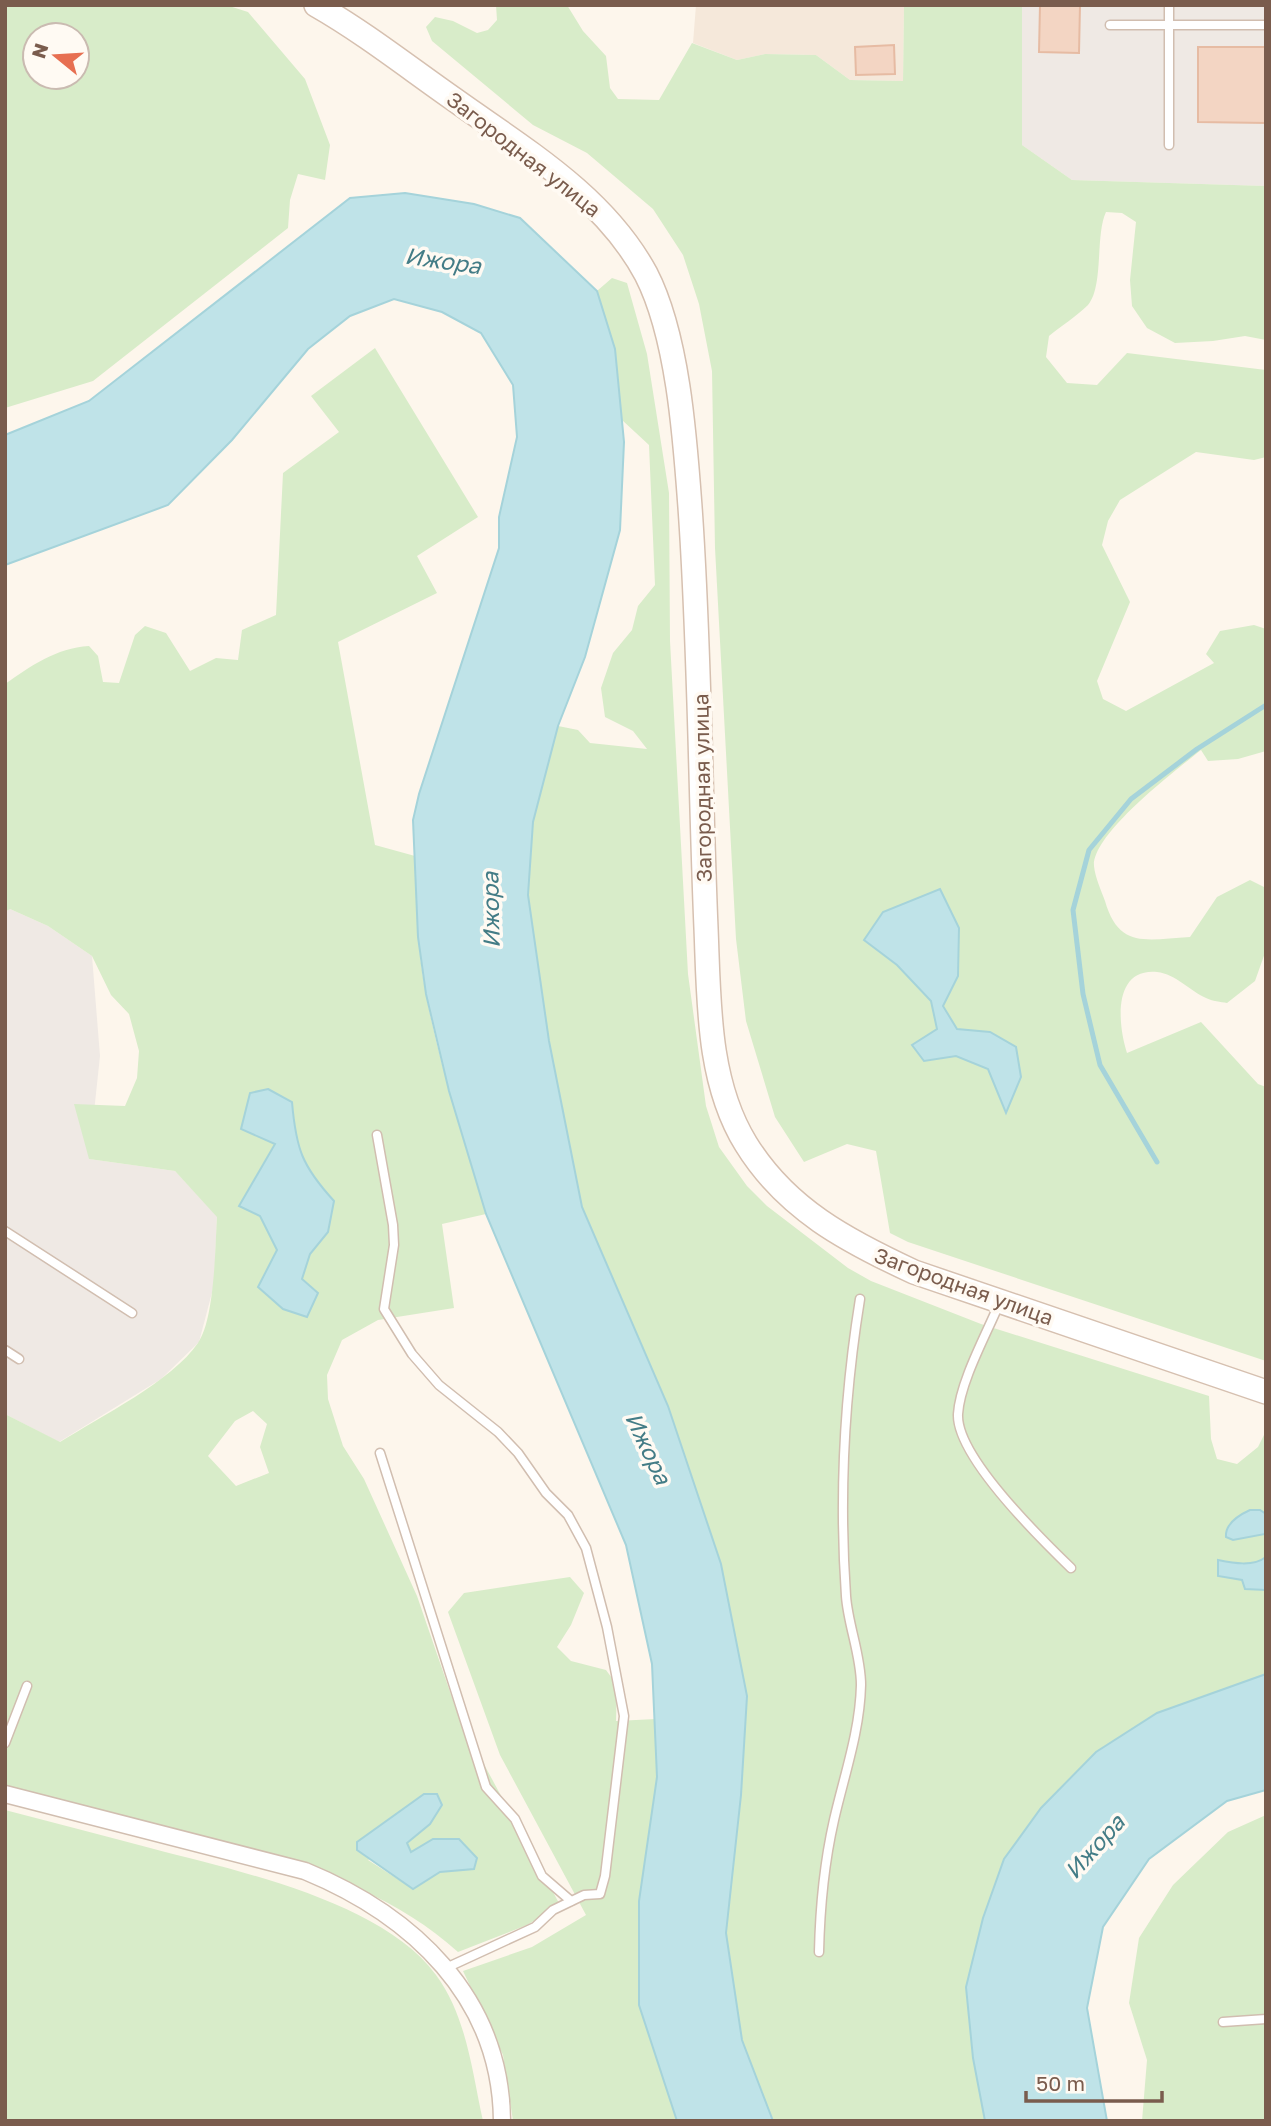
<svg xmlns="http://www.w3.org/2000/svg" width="1271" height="2126" viewBox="0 0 1271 2126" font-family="'Golos Text',sans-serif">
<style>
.residential{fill:#f5e8da}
.industrial{fill:#efe9e4}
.green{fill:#d8ecc9;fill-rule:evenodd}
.water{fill:#bfe3e8;stroke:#a5d3da;stroke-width:2}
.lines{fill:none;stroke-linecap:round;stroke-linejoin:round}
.stream{stroke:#a5d3da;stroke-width:5}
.building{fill:#f3d5c3;stroke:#e6bba3;stroke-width:2}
.lane-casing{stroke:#d1beb0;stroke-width:11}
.street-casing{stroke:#d1beb0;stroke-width:19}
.secondary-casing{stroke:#d6c0b0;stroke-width:26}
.lane{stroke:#fff;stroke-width:8}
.street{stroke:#fff;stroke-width:16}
.secondary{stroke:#fff;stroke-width:23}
.labels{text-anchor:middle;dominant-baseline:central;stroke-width:7;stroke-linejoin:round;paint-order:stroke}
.street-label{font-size:21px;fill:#7a5c4d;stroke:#fffaf3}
.water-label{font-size:23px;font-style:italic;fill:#437c86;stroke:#fffaf3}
</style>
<rect width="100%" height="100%" fill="#fdf6ec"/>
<!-- residential -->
<path class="residential" d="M696,5H904L903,81L850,80L816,55L765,54L737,60L693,43Z"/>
<!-- industrial -->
<g class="industrial">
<path d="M1022,5H1266V186L1072,180L1022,145Z"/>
<path d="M10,909L48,926L92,956L100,1056L89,1159L175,1171L217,1216L214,1285L199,1342L161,1379L59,1442L5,1414V912Z"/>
</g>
<!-- green -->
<g class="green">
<path d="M5,5H226L248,12L305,79L330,145L325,180L298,174L290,200L288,228L93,381L5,408ZM35,35H77V77H35Z"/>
<path d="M496,5H567L583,31L606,56L610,88L618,99L659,100L692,43L737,60L765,54L816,55L850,80L903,81L904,5H1022V145L1072,180L1266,186V340L1245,336L1213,341L1175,343L1147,328L1132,306L1130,280L1136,222L1122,213L1106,212C1095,235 1104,286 1088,305C1077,316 1061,326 1049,336L1046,357L1067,383L1097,385L1127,353L1266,370V457L1254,460L1196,452L1120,500L1108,521L1102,545L1130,602L1097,681L1103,699L1126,711L1214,663L1206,654L1220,631L1254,625L1266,629V751L1238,759L1208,761L1201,750C1176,770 1092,834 1094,866C1095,877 1101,890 1105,901C1119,950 1148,939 1190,937L1217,897L1250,880L1266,888V950L1255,981L1227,1003C1221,1002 1212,1001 1206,998C1190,991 1176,974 1157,972C1112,968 1118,1025 1127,1053L1201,1022L1258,1084L1266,1087V1361L908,1242L890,1233L876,1151L847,1144L804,1162L775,1117L746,1021L736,939L715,548L712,371L699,304L683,255L653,209L587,153L533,125L432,41L426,27L435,17L453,21L477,33L488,30L497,20ZM940,889L959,928L958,976L943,1006L957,1029L990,1032L1005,1112L988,1069L956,1056L937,1029L931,1001L897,965L864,940Z"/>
<path d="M612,278L627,283L647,354L669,493L670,641L688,974L706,1106L719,1147L747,1186L767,1206L848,1268L871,1281L981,1324L1209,1396L1211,1439L1217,1459L1237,1464L1258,1447L1266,1431V1514L1260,1510L1233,1540L1266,1533V1557C1253,1567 1233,1563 1218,1560V1576L1242,1580L1245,1589L1266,1590V1674L1157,1713L1096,1752L1041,1808L973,2058L985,2121H773L742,2040L726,1933L741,1795L747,1696L721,1564L668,1406L582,1207L549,1041L528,895L533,822L558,726L578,730L590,743L647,749L633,731L605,717L601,688L613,653L632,630L638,606L655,585L649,445L622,420L615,349L597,291Z"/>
<path d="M375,348L478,517L417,556L437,593L338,642L375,845L415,856C416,903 417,949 426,995C441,1070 464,1142 486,1214L442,1224L454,1308L378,1320L342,1340L327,1375L328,1399L343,1446L364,1479L417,1596L459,1718L560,1905L527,1925L458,1952C381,1883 279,1857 181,1832C123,1816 64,1801 5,1785V1414L60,1442C100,1417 172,1381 198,1343C215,1318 215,1247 217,1217L175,1171L89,1159L74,1104L125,1106L137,1078L139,1051L129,1014L111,995L92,956L48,926L10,909L5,912V684C31,666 56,648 89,646L98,656L103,682L119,683L135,635L145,626L166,633L190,671L216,658L238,660L242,630L276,615L283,473L339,432L311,396ZM292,1102C296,1149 302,1166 334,1201L328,1231L310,1254L302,1279L277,1250L260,1216L239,1206L275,1143ZM253,1411L267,1424L260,1447L269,1473L236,1486L208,1456L235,1421ZM430,1824L407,1843L411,1853L433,1839L440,1872L413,1889L368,1860Z"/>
<path d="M570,1577L584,1593L571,1625L557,1647L571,1661L606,1670L617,1685L616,1721L656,1719L657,1777L639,1901V2005L677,2121H513L503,2055L463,1971L532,1947L586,1915L500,1755L448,1612L464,1593Z"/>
<path d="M5,1810C55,1823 105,1836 154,1849C238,1871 383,1902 436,1975C467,2017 472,2072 483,2121H5Z"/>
<path d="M1266,1815V2121H1142L1147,2060L1129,2003L1139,1938L1173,1885L1228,1832Z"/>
</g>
<!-- water -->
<g class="water">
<path d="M405,193L474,204L520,218L597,291L615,349L624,442L620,530L585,657L558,726L533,822L528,895L549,1041L582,1207L668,1406L721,1564L747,1696L741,1795L726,1933L742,2040L773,2121H677L639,2005V1901L657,1777L652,1664L626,1545L486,1214L449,1091L426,994L418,937L413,820L419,794L499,548V517L517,437L513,385L481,333L442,312L394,299L350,316L308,349L232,440L168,505L5,565V435L89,401L350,198Z"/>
<path d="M940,889L959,928L958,976L943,1006L957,1029L990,1032L1016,1047L1021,1077L1006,1113L988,1069L956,1056L924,1061L912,1045L937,1029L931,1001L897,965L864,940L883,912Z"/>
<path d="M268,1089L292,1102C296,1149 302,1166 334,1201L328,1232L310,1254L302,1279L318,1293L307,1317L283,1309L258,1287L277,1250L260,1216L239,1206L275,1144L241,1129L250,1093Z"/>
<path d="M1250,1510H1260L1266,1514L1265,1534L1233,1540L1226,1537C1225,1524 1239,1515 1250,1510Z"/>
<path d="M1266,1557V1590L1245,1589L1242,1580L1218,1576V1560C1233,1563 1253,1567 1266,1557Z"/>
<path d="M1266,1674V1790L1227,1801L1149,1859L1103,1927L1087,2008L1107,2121H985L973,2058L966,1987L983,1918L1004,1859L1041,1808L1096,1752L1157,1713Z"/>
<path d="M424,1794H437L442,1805L430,1824L407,1843L411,1852L433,1839H459L477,1858L474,1869L440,1872L413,1889L357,1850V1842Z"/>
</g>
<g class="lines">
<!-- stream -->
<path class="stream" d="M1157,1162L1100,1065L1083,994L1073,910L1089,850L1131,799L1197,749L1266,705"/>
</g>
<!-- building -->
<g class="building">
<path d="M1040,5H1080L1079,53L1039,52Z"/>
<path d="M894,45L895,74L856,75L855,47Z"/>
<path d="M1198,47H1266V123L1198,122Z"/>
</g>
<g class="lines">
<defs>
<g id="lane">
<path d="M1110,25H1266"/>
<path d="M1169,145V5"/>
<path d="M377,1135L393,1225L394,1245L384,1309L412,1354L439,1385L498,1432L518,1453L546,1493L568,1515L586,1548L607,1627L624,1716L605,1876L600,1894L584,1895L553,1910L535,1927L446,1968"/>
<path d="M5,1231L132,1313"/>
<path d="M999,1304C986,1335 960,1382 958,1414C956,1456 1042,1540 1071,1568"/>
<path d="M5,1350L19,1359"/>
<path d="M380,1453L486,1787L515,1819L542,1876L571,1901"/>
<path d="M5,1743L27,1686"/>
<path d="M819,1952C820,1907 824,1864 834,1820C844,1776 860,1731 861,1685C861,1655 848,1625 846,1596C839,1496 844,1398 860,1299"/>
<path d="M1223,2022L1266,2019"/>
</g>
<path id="street" d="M5,1794L305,1871C412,1915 501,1997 502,2121"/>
<path id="secondary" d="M316,5C365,33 409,68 455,100C525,150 604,196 646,274C678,336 685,438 690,507C700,647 700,788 706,928C709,1000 707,1081 746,1144C786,1209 847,1241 914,1272L1266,1392"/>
</defs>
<!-- lane casing -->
<use href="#lane" class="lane-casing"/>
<!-- street casing -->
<use href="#street" class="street-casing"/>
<!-- secondary casing -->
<use href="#secondary" class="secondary-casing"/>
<!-- lane -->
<use href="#lane" class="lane"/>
<!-- street -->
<use href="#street" class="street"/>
<!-- secondary -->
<use href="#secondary" class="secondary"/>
</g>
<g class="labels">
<!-- street labels -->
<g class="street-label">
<text transform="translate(524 154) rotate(38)">Загородная улица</text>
<text transform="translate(702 788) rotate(-91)">Загородная улица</text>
<text transform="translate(964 1286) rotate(20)">Загородная улица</text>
</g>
<!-- water labels -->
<g class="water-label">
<text transform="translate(443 260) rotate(8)">Ижора</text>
<text transform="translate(490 910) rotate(-91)">Ижора</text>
<text transform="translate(649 1448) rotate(65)">Ижора</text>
<text transform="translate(1094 1846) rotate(-48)">Ижора</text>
</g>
</g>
<!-- border -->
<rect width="1271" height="2126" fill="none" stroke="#7a5c4d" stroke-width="14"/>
<!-- north arrow -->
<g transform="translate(56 56) rotate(288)"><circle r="33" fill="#fffaf3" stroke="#cabbb1" stroke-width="2"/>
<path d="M0-5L12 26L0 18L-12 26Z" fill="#e76f51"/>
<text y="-10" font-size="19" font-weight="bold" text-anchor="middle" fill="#7a5c4d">N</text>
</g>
<!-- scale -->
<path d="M1026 2091v10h136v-10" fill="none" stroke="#7a5c4d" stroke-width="3.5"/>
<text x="1036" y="2091" font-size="21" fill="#7a5c4d" stroke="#fffaf3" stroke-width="5" paint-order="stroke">50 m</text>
</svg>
